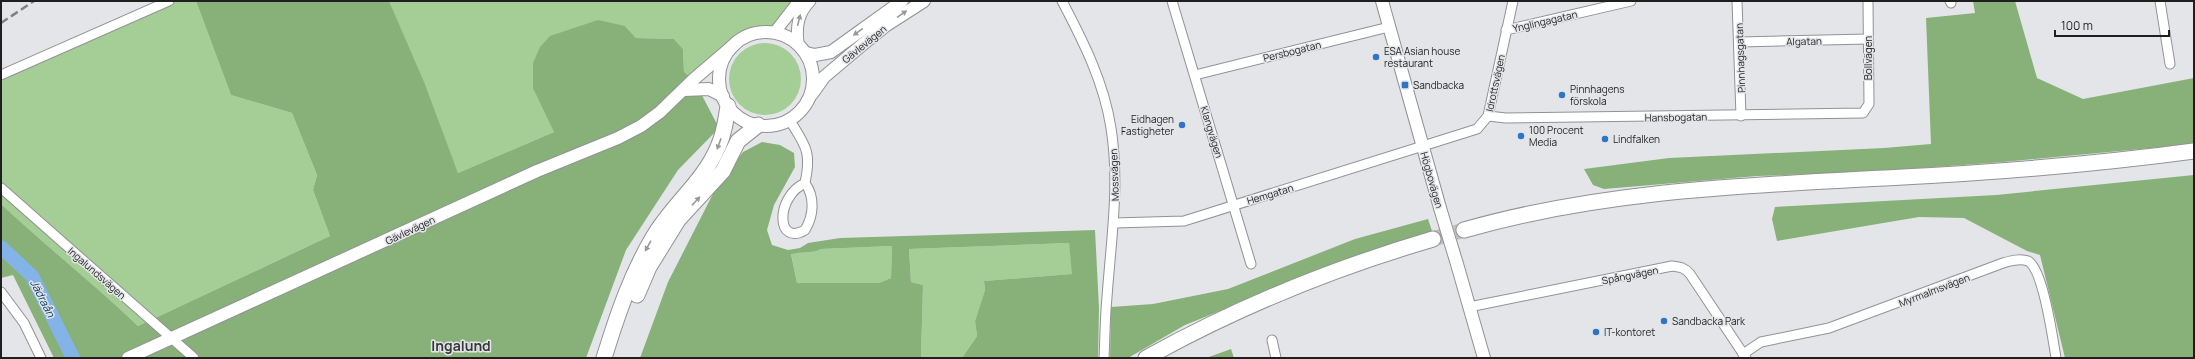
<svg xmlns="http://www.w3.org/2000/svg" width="2195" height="359" viewBox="0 0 2195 359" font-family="Manrope,sans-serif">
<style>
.green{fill:#a5cd96}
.forest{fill:#88b179;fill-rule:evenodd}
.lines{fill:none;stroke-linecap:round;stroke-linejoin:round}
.river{stroke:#84b3e7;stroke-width:14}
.trunk-tunnel{stroke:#bdbdc0;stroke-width:15;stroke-dasharray:15 8;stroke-linecap:butt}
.minor-casing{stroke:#919294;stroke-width:11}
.tertiary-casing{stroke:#919294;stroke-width:13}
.secondary-casing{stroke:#919294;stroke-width:14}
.trunk-casing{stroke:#919294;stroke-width:17}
.minor{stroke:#fff;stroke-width:9}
.tertiary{stroke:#fff;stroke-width:11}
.secondary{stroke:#fff;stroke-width:12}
.trunk{stroke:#fff;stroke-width:15}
.rail{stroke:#808183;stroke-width:2.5;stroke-dasharray:8 4;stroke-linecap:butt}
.secondary-bridge-casing{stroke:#919294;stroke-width:14;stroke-linecap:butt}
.secondary-bridge{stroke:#fff;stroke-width:12}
.oneway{fill:#9a9a9b}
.poi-dot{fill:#2d76c7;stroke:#e4e5e8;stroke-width:1.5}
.labels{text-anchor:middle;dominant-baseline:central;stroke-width:3;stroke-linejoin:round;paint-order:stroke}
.street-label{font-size:10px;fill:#1f1f20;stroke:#e4e5e8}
.poi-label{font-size:10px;fill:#1f1f20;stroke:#e4e5e8;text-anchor:start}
.water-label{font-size:11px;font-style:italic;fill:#063a69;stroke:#e4e5e8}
.district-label{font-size:14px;font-weight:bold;fill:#363739;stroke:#e4e5e8}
</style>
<rect width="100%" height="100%" fill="#e4e5e8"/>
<!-- green -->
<g class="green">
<path d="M169,1H196L231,95L292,113L317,175L313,190L330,236L138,326C94,284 46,246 1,204V75Z"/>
<path d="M389,1H799L775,32C741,30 715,58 689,76L684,72L683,49L674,39L636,38L625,26L549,118L554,132L458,173Z"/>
<circle cx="765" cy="79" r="36"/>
<path d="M1069,243L1073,274L984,281L985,290L975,321L977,336L962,358H921L923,285L911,282L909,249Z"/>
<path d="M892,246L891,278L879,283H797L791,253C802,251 813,254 821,249Z"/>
</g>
<!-- forest -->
<g class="forest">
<path d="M196,1H389L424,82L458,173L554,132L533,88V63L540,47L550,36L598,20L625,26L636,38L674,39L683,49L684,72L694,80L719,128L678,170L626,250L586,358H54L13,275L1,278V204C46,246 94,284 138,326L330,236L313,190L317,175L292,113L231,95Z"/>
<path d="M1973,1H2015L2037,78L2083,99L2194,78V144L2003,162L1867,172L1757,176L1604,189L1593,185L1584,169L1669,158L1884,148L1931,144L1926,18L1975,13Z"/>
<path d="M762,142L780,145L794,153L795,167L774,205L767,230L772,245L788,250L800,248L808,243L840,238L1095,230L1099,308L1098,358H962L977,336L975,321L985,290L984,281L1072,274L1069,243L909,249L911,282L923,285L921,358H640L668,282L717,186L743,152ZM892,246L891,278L879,283H797L791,254C802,251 813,254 821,249Z"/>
<path d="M2194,175V358H2065L2040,255L2027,251L1964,218L1919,217L1777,241L1772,219L1775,207L1996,195Z"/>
<path d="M1428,219L1432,231L1357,256L1185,325L1128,358H1110L1111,307L1153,304L1228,289L1355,239Z"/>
<path d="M1231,349L1234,358H1206Z"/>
</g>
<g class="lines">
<!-- river -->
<path class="river" d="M1,247L32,276L73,358"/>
<!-- trunk-tunnel -->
<path class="trunk-tunnel" d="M1433,239L1464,230"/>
<defs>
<g id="minor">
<path d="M1062,1C1083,41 1104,82 1111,128C1120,185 1111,240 1107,297C1105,317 1105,338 1104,358"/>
<path d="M1172,1L1251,264"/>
<path d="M1737,1L1741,116"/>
<path d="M1950,1L1951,3"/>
<path d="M2160,1L2170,64"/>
<path d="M1506,30L1631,1"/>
<path d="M1740,42L1868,39"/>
<path d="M1,75L169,1"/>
<path d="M1195,75L1389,27"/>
<path d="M1488,116L1506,118L1863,113L1869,104L1868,1"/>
<path d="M789,119C805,146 812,150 805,183C775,197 776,247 805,230C814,215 815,197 805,183"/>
<path d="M1,188L194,358"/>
<path d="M1114,223L1184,221L1477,129L1488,116L1513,1"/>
<path d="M1,292L24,323L41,358"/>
<path d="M1469,307L1672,266C1680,267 1684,267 1690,274L1746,358"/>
<path d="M1272,340L1276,358"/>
<path d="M1743,354L1761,342L1829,328L2003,263C2010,261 2020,258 2028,261C2043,269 2053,339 2056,358"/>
</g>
<g id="tertiary">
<path d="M775,32L799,1"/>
<path d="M798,43C796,26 798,13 810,1"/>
</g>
<g id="secondary">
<path d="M1382,1L1440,208"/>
<circle cx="766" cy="79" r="47"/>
<path d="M806,53L815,55L831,52L902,1"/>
<path d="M684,90L709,89L723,96"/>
<path d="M812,94L824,77L862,45L885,26L924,1"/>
<path d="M1457,264L1484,358"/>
<path d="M128,358L537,171L618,138L641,126L660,112L694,79L735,44"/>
</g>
<g id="trunk">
<path d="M1464,230C1607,189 1756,185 1903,177C2000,172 2097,164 2194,151"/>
<path d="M637,295L649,267L678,220L723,171L738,141L758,125"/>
<path d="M604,358C617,316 631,274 654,236C672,205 704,181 718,147C724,134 726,120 728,106"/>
<path d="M1146,358C1236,308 1334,268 1433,239"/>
</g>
</defs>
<!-- minor casing -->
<use href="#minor" class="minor-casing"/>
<!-- tertiary casing -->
<use href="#tertiary" class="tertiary-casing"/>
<!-- secondary casing -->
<use href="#secondary" class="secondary-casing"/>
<!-- trunk casing -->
<use href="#trunk" class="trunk-casing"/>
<!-- minor -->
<use href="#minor" class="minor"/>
<!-- tertiary -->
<use href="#tertiary" class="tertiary"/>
<!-- secondary -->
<use href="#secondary" class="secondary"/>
<!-- trunk -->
<use href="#trunk" class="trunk"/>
<!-- rail -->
<path class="rail" d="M1,23L34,1"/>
<defs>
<path id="secondary-bridge" d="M1440,208L1457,264"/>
</defs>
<!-- secondary-bridge casing -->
<use href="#secondary-bridge" class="secondary-bridge-casing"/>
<!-- secondary-bridge -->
<use href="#secondary-bridge" class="secondary-bridge"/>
</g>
<!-- one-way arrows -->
<defs><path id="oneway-solid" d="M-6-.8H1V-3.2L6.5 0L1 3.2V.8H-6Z"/></defs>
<g class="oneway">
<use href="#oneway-solid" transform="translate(902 14) rotate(-35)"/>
<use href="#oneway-solid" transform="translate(799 20) rotate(-76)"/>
<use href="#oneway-solid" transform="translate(858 32) rotate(144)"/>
<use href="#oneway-solid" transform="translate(719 144) rotate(110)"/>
<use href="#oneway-solid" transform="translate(696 201) rotate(-47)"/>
<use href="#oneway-solid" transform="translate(648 246) rotate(119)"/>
</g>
<!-- markers -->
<g class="poi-dot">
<circle cx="1376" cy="57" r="4"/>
<rect x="1401" y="81" width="8" height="8" rx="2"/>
<circle cx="1562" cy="95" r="4"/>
<circle cx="1182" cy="125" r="4"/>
<circle cx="1521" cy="136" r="4"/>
<circle cx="1605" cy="139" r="4"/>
<circle cx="1664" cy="321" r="4"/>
<circle cx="1596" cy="332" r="4"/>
</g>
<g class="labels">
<!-- street labels -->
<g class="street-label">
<text transform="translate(1545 21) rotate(-13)">Ynglingagatan</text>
<text transform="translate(1804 41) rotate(-1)">Algatan</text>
<text transform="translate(864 44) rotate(-39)">Gävlevägen</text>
<text transform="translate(1292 51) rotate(-14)">Persbogatan</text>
<text transform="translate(1740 58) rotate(-92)">Pinnhagsgatan</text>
<text transform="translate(1868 58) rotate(-90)">Bollvägen</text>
<text transform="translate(1495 83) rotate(-78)">Idrottsvägen</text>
<text transform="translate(1676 117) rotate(-1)">Hansbogatan</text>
<text transform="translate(1212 132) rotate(73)">Klangvägen</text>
<text transform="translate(1114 175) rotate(-92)">Mossvägen</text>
<text transform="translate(1432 180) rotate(74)">Högbovägen</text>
<text transform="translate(1270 194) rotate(-17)">Hemgatan</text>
<text transform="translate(410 230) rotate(-25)">Gävlevägen</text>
<text transform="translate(97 273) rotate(41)">Ingalundsvägen</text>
<text transform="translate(1630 275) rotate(-11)">Spångvägen</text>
<text transform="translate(1934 290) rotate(-21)">Myrmalmsvägen</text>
</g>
<!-- poi labels -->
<g class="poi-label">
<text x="1384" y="51">ESA Asian house<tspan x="1384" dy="12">restaurant</tspan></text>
<text x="1413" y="85">Sandbacka</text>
<text x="1570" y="89">Pinnhagens<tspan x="1570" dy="12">förskola</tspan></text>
<text x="1174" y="119" text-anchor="end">Eidhagen<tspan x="1174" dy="12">Fastigheter</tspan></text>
<text x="1529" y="130">100 Procent<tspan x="1529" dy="12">Media</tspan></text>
<text x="1613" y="139">Lindfalken</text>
<text x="1672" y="321">Sandbacka Park</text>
<text x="1604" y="332">IT-kontoret</text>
</g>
<!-- water labels -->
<g class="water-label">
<text transform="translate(43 298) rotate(63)">Jädraån</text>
</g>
<!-- district labels -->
<g class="district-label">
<text x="461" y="345">Ingalund</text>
</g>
</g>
<!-- border -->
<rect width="2195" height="359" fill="none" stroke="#1f1f20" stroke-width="4"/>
<!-- scale -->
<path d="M2055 30v6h114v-6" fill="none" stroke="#1f1f20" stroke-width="2"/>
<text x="2061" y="30" font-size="12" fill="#1f1f20" stroke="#e4e5e8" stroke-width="3" paint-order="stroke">100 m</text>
</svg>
